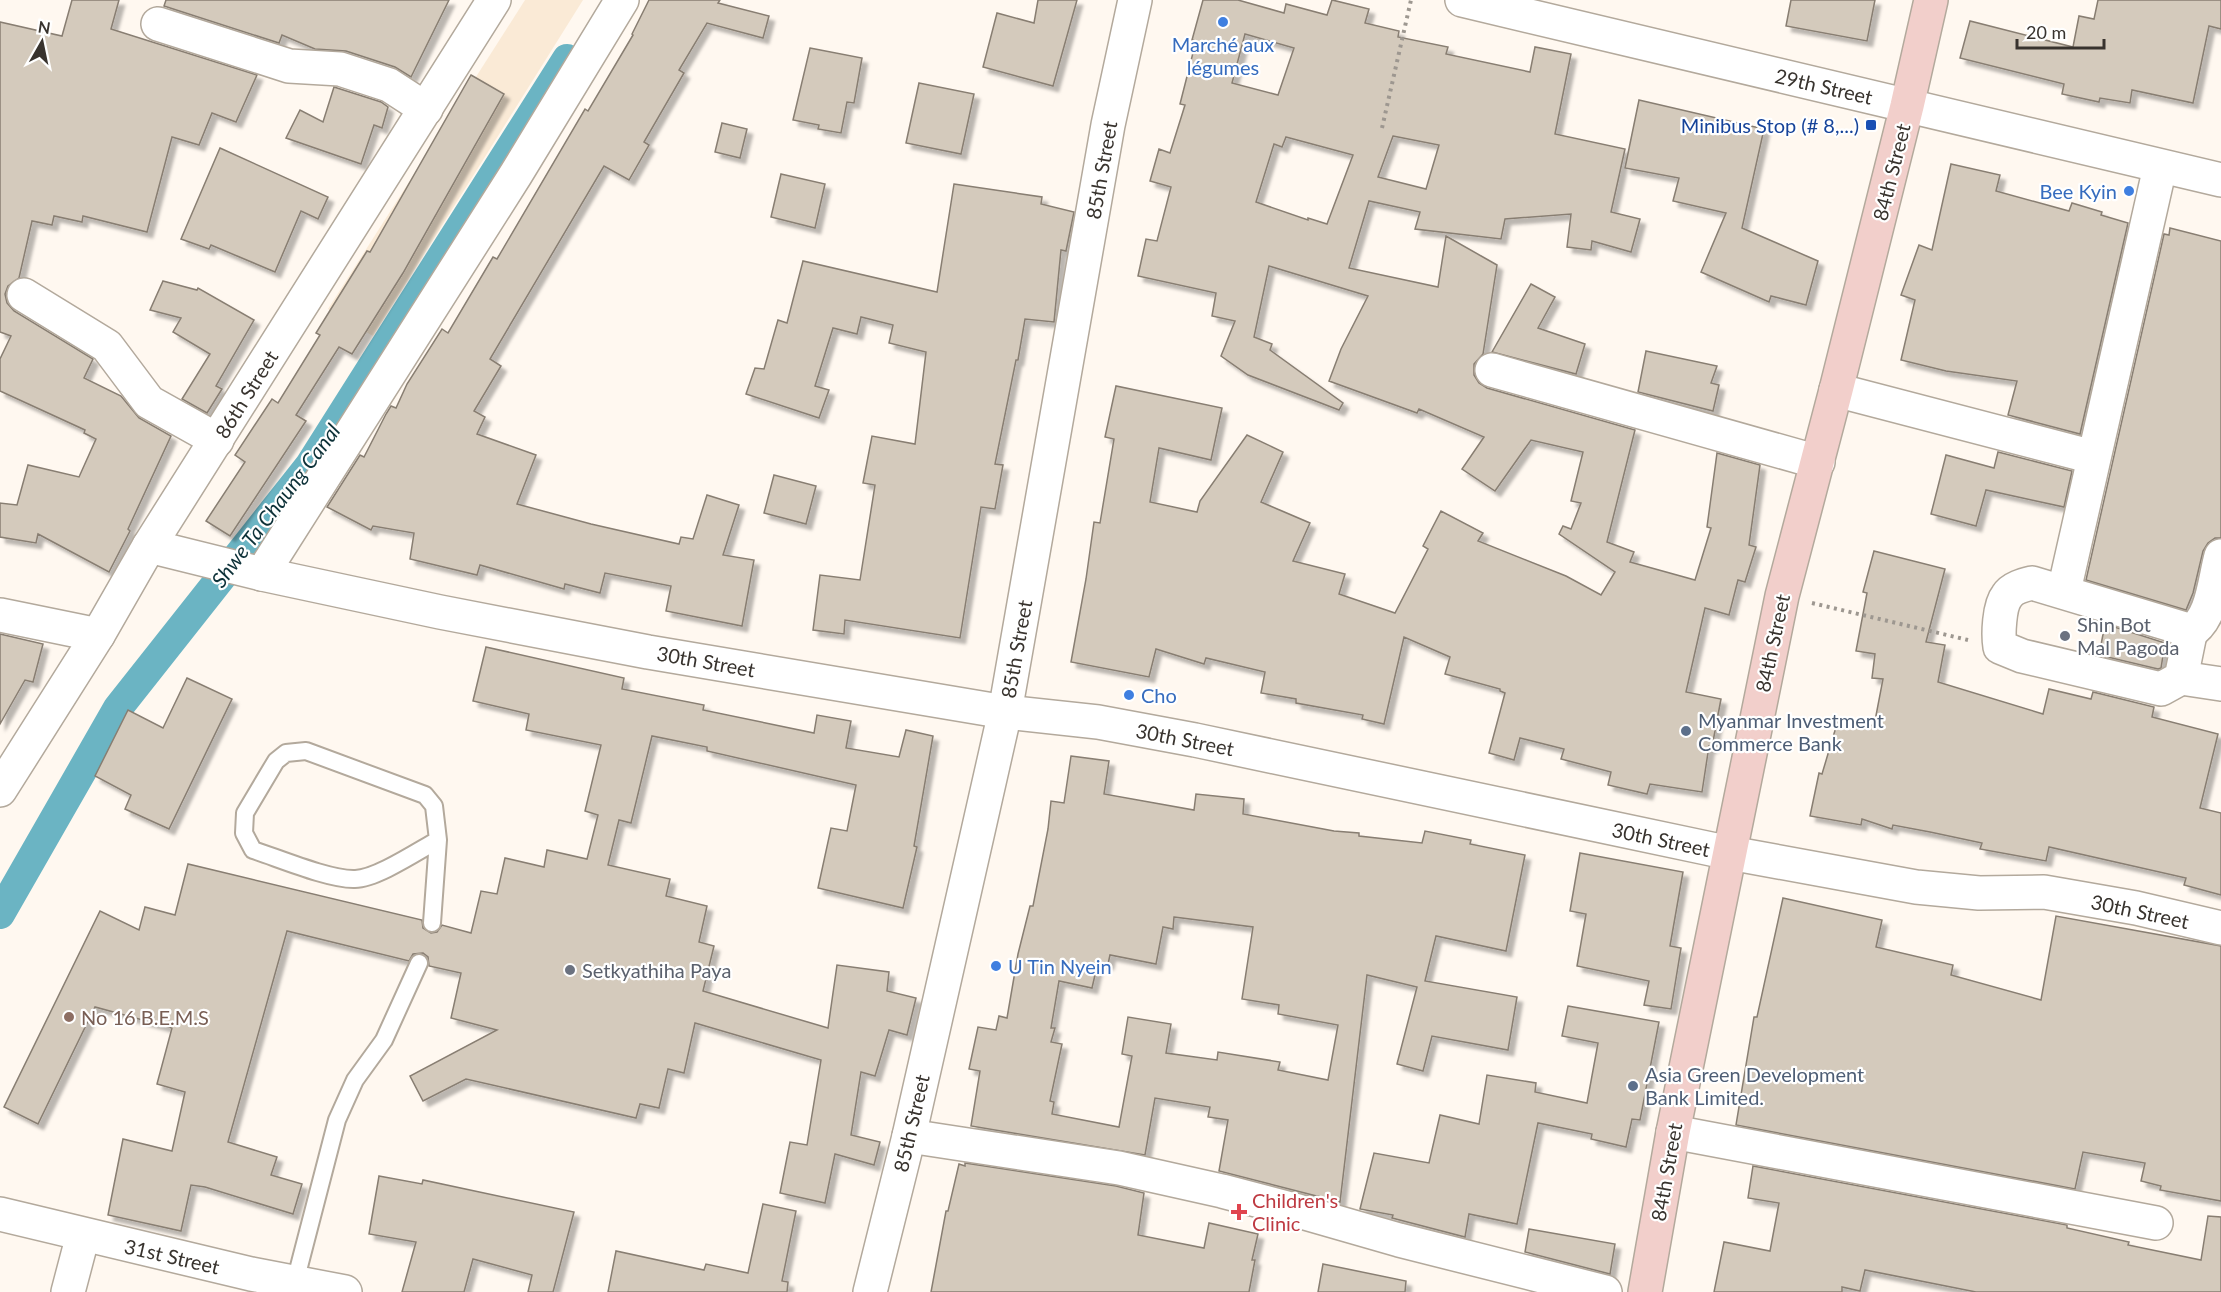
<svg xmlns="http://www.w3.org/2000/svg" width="2221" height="1292" viewBox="0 0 2221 1292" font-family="Lato,sans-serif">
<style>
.built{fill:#faead6}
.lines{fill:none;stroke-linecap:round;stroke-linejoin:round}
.canal{stroke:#6bb4c3;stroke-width:30}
.building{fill:#d4cabc;stroke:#887e72;stroke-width:1.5;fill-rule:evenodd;filter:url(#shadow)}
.service-casing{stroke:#b3a99c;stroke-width:20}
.minor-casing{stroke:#b3a99c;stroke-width:36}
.secondary-casing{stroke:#b3a99c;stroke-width:36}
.path{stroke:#9d9790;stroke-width:4;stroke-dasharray:3 4.5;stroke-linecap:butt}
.service{stroke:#fff;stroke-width:16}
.minor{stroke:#fff;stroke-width:33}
.secondary{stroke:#f2cfcb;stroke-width:33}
.shop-dot{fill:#3f7fe0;stroke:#fff;stroke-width:2}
.transit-dot{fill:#1a4fb4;stroke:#fff;stroke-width:2}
.worship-dot{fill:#6b7280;stroke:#fff;stroke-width:2}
.service-dot{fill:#5c6f8a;stroke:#fff;stroke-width:2}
.education-dot{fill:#8d6e63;stroke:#fff;stroke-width:2}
.health-dot{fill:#e0444e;stroke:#fff;stroke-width:2}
.labels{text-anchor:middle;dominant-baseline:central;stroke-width:4.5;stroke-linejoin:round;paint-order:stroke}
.shop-label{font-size:20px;fill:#366cbe;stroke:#fff;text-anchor:start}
.street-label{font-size:20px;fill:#38332e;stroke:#fff}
.transit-label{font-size:20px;fill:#164399;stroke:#fff;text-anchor:end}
.worship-label{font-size:20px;fill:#5b616d;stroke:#fff;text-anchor:start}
.service-label{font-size:20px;fill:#4e5e75;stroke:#fff;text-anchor:start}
.education-label{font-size:20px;fill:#785e54;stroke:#fff;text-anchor:start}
.health-label{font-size:20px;fill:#be3a42;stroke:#fff;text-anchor:start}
.water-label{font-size:21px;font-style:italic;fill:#0d3138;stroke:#fff}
</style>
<defs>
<filter id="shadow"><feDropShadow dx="5.5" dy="5.5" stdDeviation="1.5" flood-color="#0004"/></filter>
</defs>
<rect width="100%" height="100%" fill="#fff8f0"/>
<!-- built -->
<path class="built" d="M525,0H583L373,336L328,309Z"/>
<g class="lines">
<!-- canal -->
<path class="canal" d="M0,914L118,708L310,465L567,59"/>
</g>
<!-- building -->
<g class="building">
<path d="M72,0H119L111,29L257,75L236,122L212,113L199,145L172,137L147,232L83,216L82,222L54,216L52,225L32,221L19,278L8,286L5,294L7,303L14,311L93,359L84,378L121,396L139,418L171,436L128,529L130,531L109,572L38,534L36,543L0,537V503L17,505L28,465L79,477L96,439L84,433L85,430L0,391V359L11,336L0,332V22L62,36Z"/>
<path d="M166,0H449L411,77L395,67L346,51L315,49L282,35L279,43L164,6Z"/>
<path d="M649,0H720L718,3L769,16L763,38L707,23L679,70L684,73L644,142L649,145L629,180L604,166L490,359L501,366L474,411L485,417L477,434L536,455L517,504L591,524L679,544L681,537L693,539L707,495L739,505L723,555L754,560L742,626L666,611L671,586L605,573L600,593L565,584L564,589L480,565L477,575L410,559L414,533L373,526L371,530L327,507L360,455L364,457L386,414L391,406L396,408L407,384L442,329L448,333L493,257L497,259L585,109L588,111L633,35L632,34Z"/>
<path d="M1038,0H1077L1053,86L983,67L997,13L1034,23Z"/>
<path d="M1203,0H1238L1284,13L1286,4L1327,15L1332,0L1369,9L1365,23L1399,31L1398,37L1448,47L1446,54L1530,72L1535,47L1571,54L1555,134L1625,149L1611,212L1640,219L1631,252L1592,241L1591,250L1567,247L1571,214L1505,219L1501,239L1415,229L1420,212L1369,201L1349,268L1438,287L1446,236L1497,265L1483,354L1474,364V375L1479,383L1487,388L1635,430L1607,542L1634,552L1630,562L1695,580L1711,528L1707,527L1717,453L1760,465L1749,545L1756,547L1745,582L1738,580L1729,615L1705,608L1686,692L1721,699L1712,747L1709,746L1702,792L1650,784L1647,794L1608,785L1611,772L1561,759L1564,749L1520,738L1514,760L1489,753L1505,693L1500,691V689L1445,674L1450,657L1404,637L1384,724L1362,719L1363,715L1296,703V699L1261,693L1265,672L1206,658L1204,664L1156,649L1149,677L1071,662L1086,579L1094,522L1100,523L1114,439L1105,437L1116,386L1222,408L1211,460L1159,448L1150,502L1197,512L1200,501L1247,435L1283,452L1261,502L1310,523L1293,561L1345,574L1339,594L1395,613L1428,549L1423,546L1441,511L1483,533L1478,541L1566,576L1601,595L1615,572L1559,534L1563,526L1571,529L1581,503L1571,501L1583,452L1531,440L1495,491L1462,469L1484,437L1419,409L1417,413L1329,381L1341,349L1368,296L1269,266L1254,337L1272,344L1270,350L1343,403L1339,410L1248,375L1221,356L1235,321L1212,316L1216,293L1138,276L1146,239L1157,241L1171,187L1150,181L1159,149L1170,153L1185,105L1180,104L1196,41L1192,40ZM1245,34L1294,48L1278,95L1232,83ZM1393,136L1439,145L1426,189L1378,177ZM1286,137L1353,155L1327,224L1308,218V220L1256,202L1274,144L1282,147Z"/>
<path d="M1791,0H1875L1867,41L1786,26Z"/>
<path d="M2098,0H2221V29L2209,26L2193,103L2132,90L2130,103L2100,98L2099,102L2062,94L2064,84L1960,58L1970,21L2073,47L2079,16L2094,19Z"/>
<path d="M810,48L862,58L854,103L847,102L841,133L818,129L819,125L793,120Z"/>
<path d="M471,75L504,94L403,273L352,354L339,347L296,415L306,421L230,536L206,521L245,462L235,455L272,399L278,403L320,335L316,333L367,251L370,252Z"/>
<path d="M919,83L974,94L961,154L906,143Z"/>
<path d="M334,87L381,102L388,107L382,128L374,125L361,164L286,138L300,110L323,122Z"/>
<path d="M1639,100L1764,129L1742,228L1818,261L1806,305L1771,296L1769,302L1701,272L1726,213L1673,201L1679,178L1625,168Z"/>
<path d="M722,123L747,129L740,158L715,152Z"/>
<path d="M220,148L328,197L318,219L301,211L275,272L211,245L209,249L181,239Z"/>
<path d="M1951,164L2000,175L1996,191L2069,211L2072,203L2102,212L2101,215L2128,223L2080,434L2008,415L2017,381L1946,371L1901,360L1915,300L1901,295L1919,245L1932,250Z"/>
<path d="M781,174L825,184L815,228L771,217Z"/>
<path d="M954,184L1042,197L1041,204L1074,212L1066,251L1061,250L1054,322L1025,319L1018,360H1016L995,464L1003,465L995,509L981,507L960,638L845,620L844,634L813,630L820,575L860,580L875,485L863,483L872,436L915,444L926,352L889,343L893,325L861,317L857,334L833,328L815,386L829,390L819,418L746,394L755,368L764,369L778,320L787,323L803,261L937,292Z"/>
<path d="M2170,228L2221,241V538H2215L2208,543L2203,551L2193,593L2186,610L2086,580L2164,234L2169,235Z"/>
<path d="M163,281L197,290L198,288L254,320L216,386L222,389L207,413L182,399L210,354L173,332L181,318L150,310Z"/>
<path d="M1531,284L1555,297L1538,328L1585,344L1576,374L1492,352Z"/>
<path d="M1646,351L1717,366L1711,383L1719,385L1713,411L1638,392Z"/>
<path d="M1998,452L2072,471L2064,507L1986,490L1976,526L1931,514L1946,455L1994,468Z"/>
<path d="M774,475L816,486L806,524L764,513Z"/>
<path d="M1874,551L1945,569L1926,642L1945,645L1938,682L2043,714L2049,689L2091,699L2093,692L2154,707L2152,717L2218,734L2200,808L2221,813V895L2184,885L2186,878L2049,847L2046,861L1980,849L1982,843L1930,832L1893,825L1892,829L1862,819L1861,825L1810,816L1819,773L1822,774L1839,717L1874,726L1883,679L1872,678L1875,654L1856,651L1867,593L1863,592Z"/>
<path d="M2105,624L2165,643L2161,668L2158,669L2099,655Z"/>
<path d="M0,634L43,644L33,682L25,680L0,724Z"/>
<path d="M486,647L624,678L622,689L704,705L703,710L814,733L817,715L851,721L846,748L899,757L906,730L933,736L914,846L917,847L903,908L818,888L831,828L847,831L856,785L707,751V747L652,736L631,823L619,820L608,865L670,879L666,896L707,906L699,942L714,946L703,991L828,1028L837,965L889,972L887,991L916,998L907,1035L889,1030L875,1076L861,1072L851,1135L880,1142L874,1165L835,1154L825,1203L780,1193L790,1142L807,1145L821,1060L695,1023L684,1073L668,1069L659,1108L640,1104L636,1118L466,1079L423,1101L410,1076L497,1030L451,1018L461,973L429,966L428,957L423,953L413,954L409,961L287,931L228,1142L277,1157L271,1175L302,1184L293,1214L205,1187L191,1185L181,1231L108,1215L123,1139L172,1151L185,1092L157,1084L172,1028L95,1007L38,1124L4,1107L100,911L139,930L145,907L175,915L188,864L422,920L423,928L431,933L437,932L442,925L471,933L481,891L497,894L505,858L544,867L547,850L587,859L598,815L585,811L601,745L526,730L529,714L473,701Z"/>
<path d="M187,678L232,699L169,829L125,809L131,795L95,776L128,710L163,728Z"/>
<path d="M1071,756L1109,761L1104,794L1194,810L1196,794L1244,799L1243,814L1334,831L1359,833V836L1422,843L1425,831L1471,840L1470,844L1525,855L1506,951L1436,936L1425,981L1517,997L1508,1050L1432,1036L1423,1071L1397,1064L1417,987L1367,975L1340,1202L1219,1171L1228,1120L1208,1117L1210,1107L1155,1098L1145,1155L971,1126L980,1071L969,1069L978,1027L996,1030L999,1016L1007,1018L1018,954L1030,906H1033L1048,829L1051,801L1064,803ZM1174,917L1253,927L1242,999L1279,1005L1278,1014L1338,1025L1328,1080L1278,1070L1280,1062L1218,1052L1217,1060L1166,1053L1171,1024L1128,1017L1122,1054L1132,1056L1119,1127L1052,1114L1054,1102L1050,1101L1062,1044L1051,1042L1055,1028H1051L1059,981L1092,988L1098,962L1108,964L1110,955L1156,964L1163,927L1173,929Z"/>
<path d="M1580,853L1683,872L1670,946L1681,948L1671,1009L1644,1005L1649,981L1577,966L1586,914L1570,911Z"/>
<path d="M1783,898L1882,920L1876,947L1953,965L1951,975L2041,1000L2056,916L2221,946V1201L2160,1190L2161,1186L2141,1181L2145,1163L2083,1152L2075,1189L1736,1125L1754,1017H1757Z"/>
<path d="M1568,1006L1659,1022L1640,1120L1632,1119L1626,1147L1591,1139L1592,1134L1538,1123L1517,1224L1469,1214L1465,1237L1392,1218L1393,1215L1360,1209L1374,1153L1429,1163L1440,1115L1479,1124L1487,1075L1536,1083L1535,1092L1587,1103L1598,1043L1562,1036Z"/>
<path d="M965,1163L1116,1186L1144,1193L1138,1235L1204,1248L1209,1223L1258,1234L1252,1260H1255L1249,1292H931L946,1211H948L959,1164L965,1166Z"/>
<path d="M1753,1166L2067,1225V1228L2129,1242L2128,1245L2201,1260L2208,1216L2221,1217V1292H1976L1865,1270L1860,1291L1842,1287V1292H1714L1724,1242L1770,1251L1779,1203L1748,1198Z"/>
<path d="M379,1176L422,1184L423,1180L574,1212L553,1292H528L532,1275L473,1259L464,1292H402L416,1242L369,1234Z"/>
<path d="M763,1204L796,1211L782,1281L788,1282L787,1292H608L616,1251L704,1270L706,1264L748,1273Z"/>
<path d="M1529,1229L1615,1244L1610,1274L1525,1252Z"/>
<path d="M1323,1264L1406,1281L1405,1292H1318Z"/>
</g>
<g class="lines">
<defs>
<g id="service">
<path d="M432,923L438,840L434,806L425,795L306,751L286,753L276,761L245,813L244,833L253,850C278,858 330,880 355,879C376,879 418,851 438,840"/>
<path d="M295,1282L337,1120L355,1080L384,1040L419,963"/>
</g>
<g id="minor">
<path d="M1462,0L2221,180"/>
<path d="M158,24L289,66L340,69L389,85L426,109"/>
<path d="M24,295L107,346L149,402L217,440"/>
<path d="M1492,370L1818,462"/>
<path d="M1836,390L2093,457"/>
<path d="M149,546L262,574L440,612L648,652L1005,712L1098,722L1195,740L1730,853L1916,887L1979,893L2044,892L2136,908L2221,928"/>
<path d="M262,574L516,174L622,0"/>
<path d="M2032,583L2185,629L2189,633V639L2181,678L2161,689L2022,656L2000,647C1998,635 1999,606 2007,596C2012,588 2024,585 2032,583Z"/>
<path d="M2064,591L2160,167"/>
<path d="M0,615L98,635"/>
<path d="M2189,633C2213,619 2214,581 2221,556"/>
<path d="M2181,678L2221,684"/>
<path d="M0,790L98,635L149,546L494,0"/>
<path d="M1673,1132L2156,1223"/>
<path d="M909,1136L1119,1168L1222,1191L1298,1211L1399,1240L1605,1292"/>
<path d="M0,1214L251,1274L345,1292"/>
<path d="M68,1292L83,1235"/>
<path d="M870,1292L909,1136L1005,712L1108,125L1135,0"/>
</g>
<path id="secondary" d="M1645,1292L1673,1132L1782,596L1836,390L1907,106L1931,0"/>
</defs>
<!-- service casing -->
<use href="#service" class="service-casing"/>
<!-- minor casing -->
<use href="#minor" class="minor-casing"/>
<!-- secondary casing -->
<use href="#secondary" class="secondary-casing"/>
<!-- path -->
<g class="path">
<path d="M1382,128L1411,0"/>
<path d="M1812,603L1968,640"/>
</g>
<!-- service -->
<use href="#service" class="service"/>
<!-- minor -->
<use href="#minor" class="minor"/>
<!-- secondary -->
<use href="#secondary" class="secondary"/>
</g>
<!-- markers -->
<g class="shop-dot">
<circle cx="1223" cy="22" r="6"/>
<circle cx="2129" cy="191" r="6"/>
<circle cx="1129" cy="695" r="6"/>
<circle cx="996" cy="966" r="6"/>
</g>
<rect class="transit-dot" x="1865" y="119" width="12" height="12" rx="3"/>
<g class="worship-dot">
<circle cx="2065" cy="636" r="6"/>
<circle cx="570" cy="970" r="6"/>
</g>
<g class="service-dot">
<circle cx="1686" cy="731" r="6"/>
<circle cx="1633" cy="1086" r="6"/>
</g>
<circle class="education-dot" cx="69" cy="1017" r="6"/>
<path class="health-dot" d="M1236 1203h6v6h6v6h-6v6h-6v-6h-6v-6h6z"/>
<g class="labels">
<!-- shop labels -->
<g class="shop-label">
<text x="1223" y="44" text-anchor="middle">Marché aux<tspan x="1223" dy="23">légumes</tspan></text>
<text x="2117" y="191" text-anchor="end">Bee Kyin</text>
<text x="1141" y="695">Cho</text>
<text x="1008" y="966">U Tin Nyein</text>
</g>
<!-- street labels -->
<g class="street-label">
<text transform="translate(1824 86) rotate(13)">29th Street</text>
<text transform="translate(1101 170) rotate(-80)">85th Street</text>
<text transform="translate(1891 172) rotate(-76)">84th Street</text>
<text transform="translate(246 394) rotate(-58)">86th Street</text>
<text transform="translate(1772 643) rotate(-78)">84th Street</text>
<text transform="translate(1016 649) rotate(-80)">85th Street</text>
<text transform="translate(706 661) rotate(10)">30th Street</text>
<text transform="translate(1185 739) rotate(11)">30th Street</text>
<text transform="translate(1661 839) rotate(12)">30th Street</text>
<text transform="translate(2140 911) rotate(12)">30th Street</text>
<text transform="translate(911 1123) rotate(-77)">85th Street</text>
<text transform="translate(1666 1172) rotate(-80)">84th Street</text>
<text transform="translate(172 1256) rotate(13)">31st Street</text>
</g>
<!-- transit labels -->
<g class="transit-label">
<text x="1859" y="125">Minibus Stop (# 8,...)</text>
</g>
<!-- worship labels -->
<g class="worship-label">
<text x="2077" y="624">Shin Bot<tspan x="2077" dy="23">Mal Pagoda</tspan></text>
<text x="582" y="970">Setkyathiha Paya</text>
</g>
<!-- service labels -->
<g class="service-label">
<text x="1698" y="720">Myanmar Investment<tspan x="1698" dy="23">Commerce Bank</tspan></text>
<text x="1645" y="1074">Asia Green Development<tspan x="1645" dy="23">Bank Limited.</tspan></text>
</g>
<!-- education labels -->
<g class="education-label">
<text x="81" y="1017">No 16 B.E.M.S</text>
</g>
<!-- health labels -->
<g class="health-label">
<text x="1252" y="1200">Children's<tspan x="1252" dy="23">Clinic</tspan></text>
</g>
<!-- water labels -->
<g class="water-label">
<text transform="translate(275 505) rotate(-53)">Shwe Ta Chaung Canal</text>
</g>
</g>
<!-- north arrow -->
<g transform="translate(42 42) rotate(9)" stroke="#ffffff" stroke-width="4.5" paint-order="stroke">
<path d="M0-4.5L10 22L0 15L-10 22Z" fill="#38332e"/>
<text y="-9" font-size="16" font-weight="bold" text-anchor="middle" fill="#38332e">N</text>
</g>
<!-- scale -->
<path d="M2017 39v9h87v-9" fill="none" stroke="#38332e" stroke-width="3"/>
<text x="2026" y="39" font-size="18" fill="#38332e" stroke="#ffffff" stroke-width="4.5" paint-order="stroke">20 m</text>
</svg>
